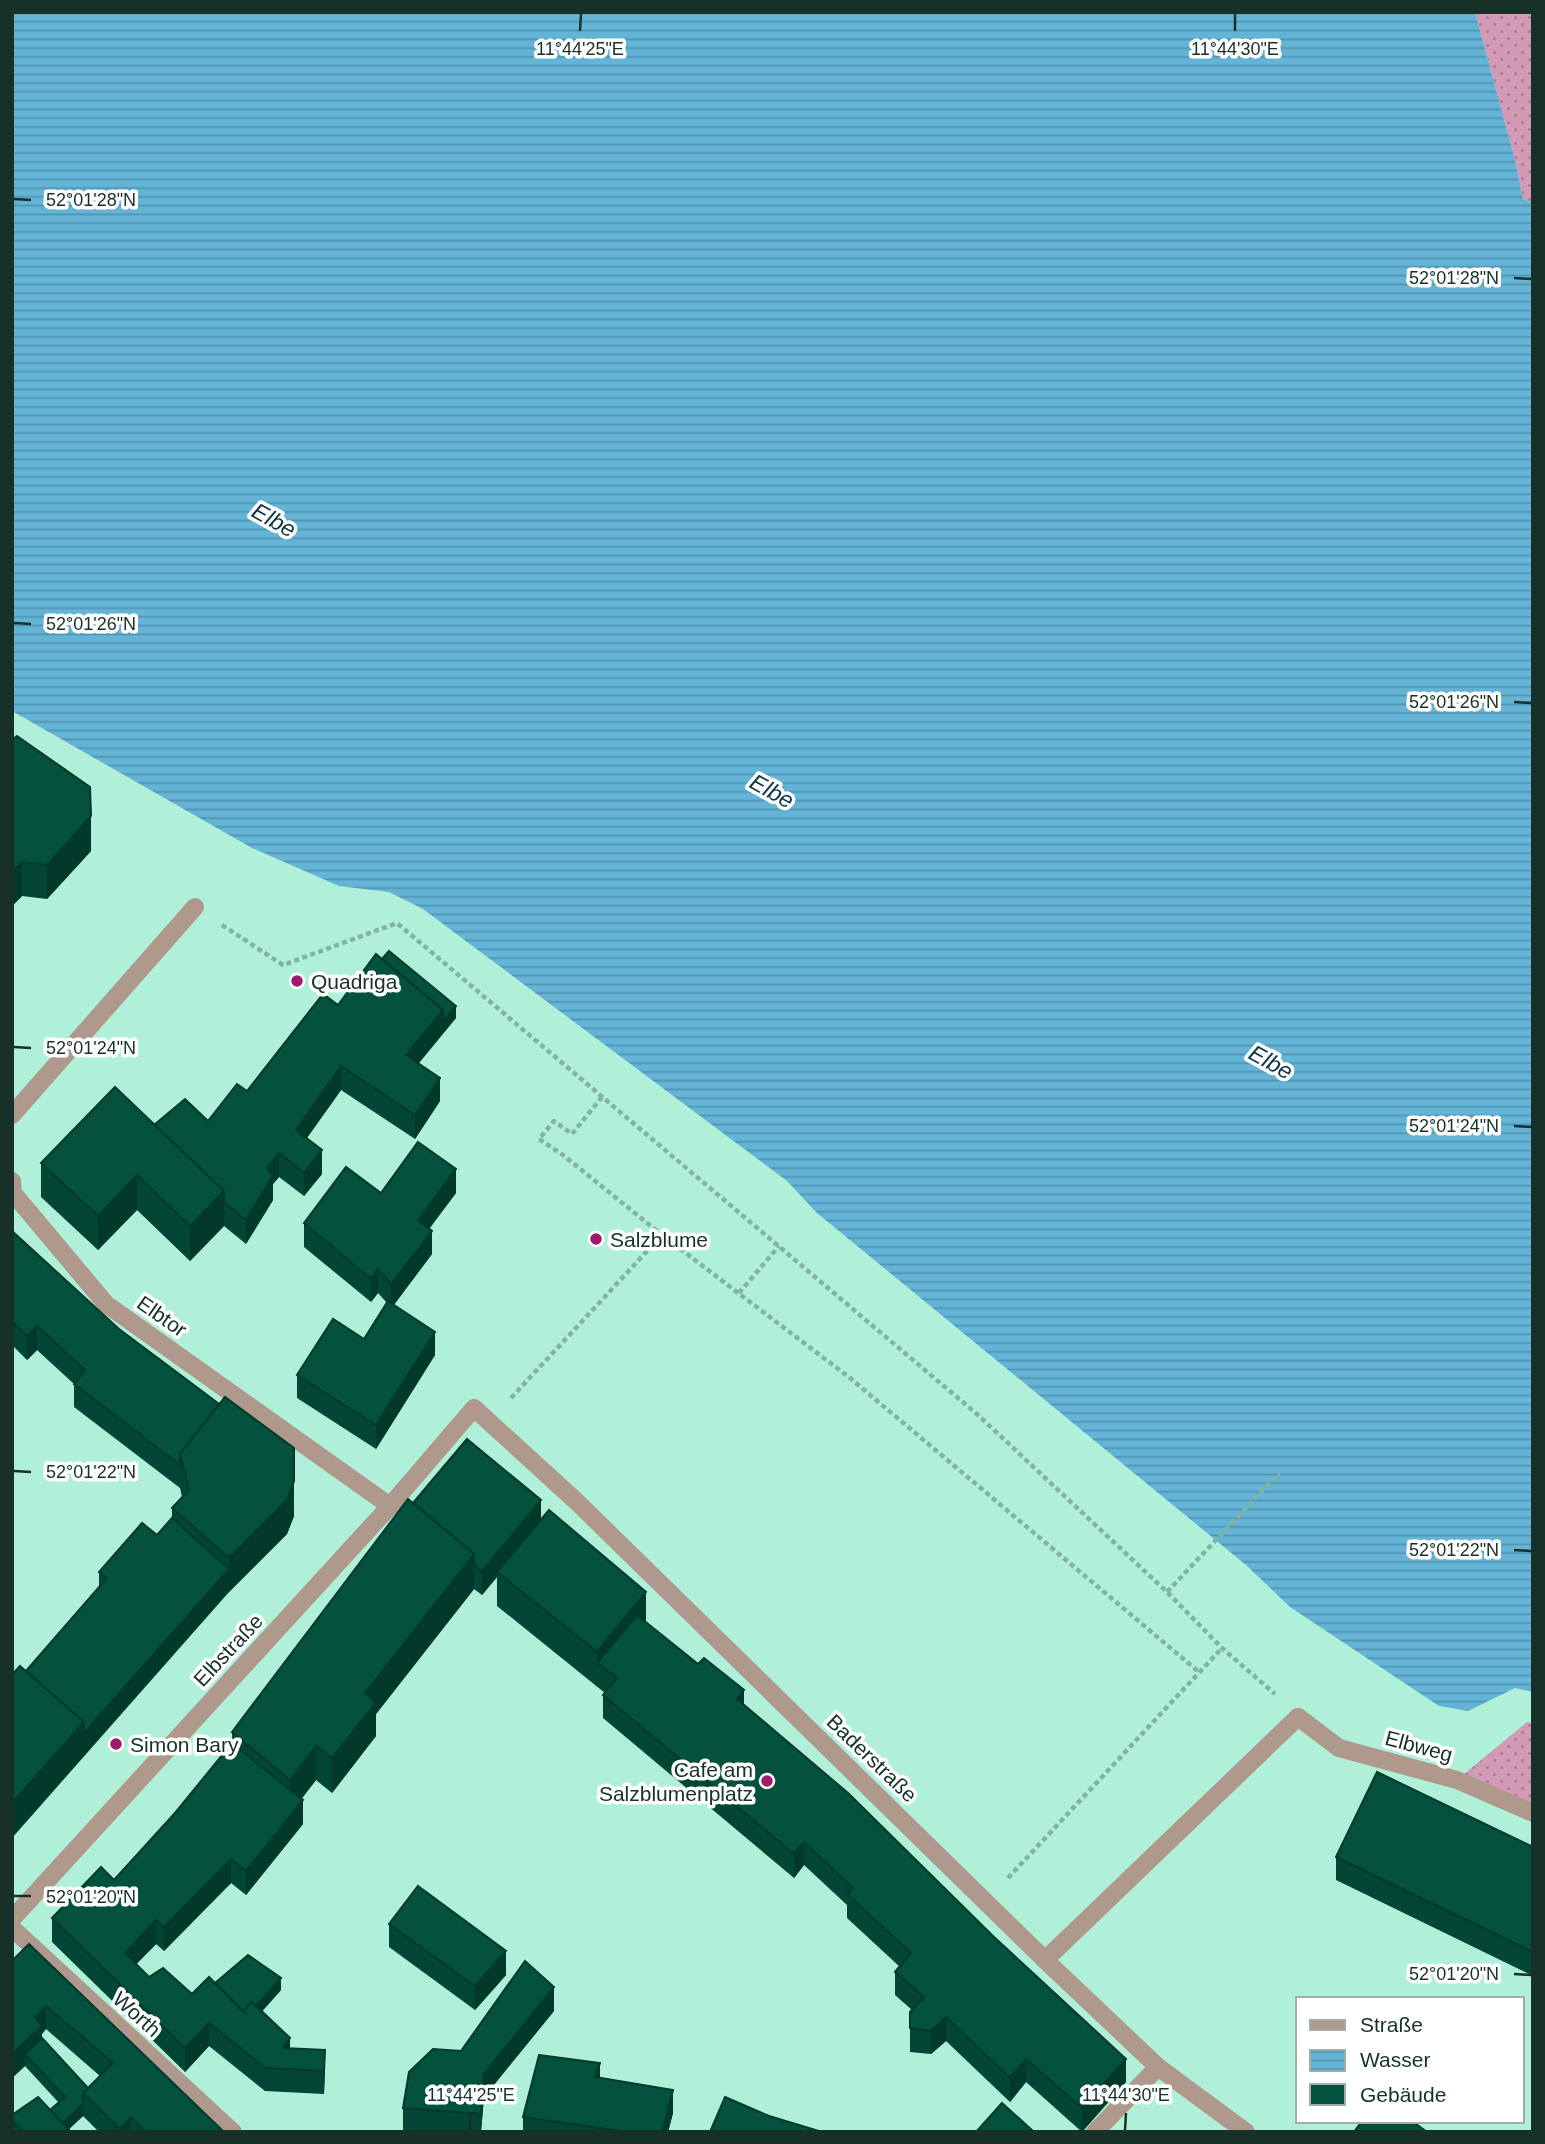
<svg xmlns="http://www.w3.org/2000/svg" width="1545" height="2144" viewBox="0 0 1545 2144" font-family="Helvetica,sans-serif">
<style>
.grass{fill:url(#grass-dots)}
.water{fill:url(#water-rules)}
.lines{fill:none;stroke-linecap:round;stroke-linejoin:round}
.path{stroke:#81b5a2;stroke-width:4.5;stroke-dasharray:5 3.5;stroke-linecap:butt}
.lane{stroke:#af988c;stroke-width:18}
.street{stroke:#af988c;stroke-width:18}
.wall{fill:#034635;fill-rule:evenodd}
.shaded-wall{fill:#03392b}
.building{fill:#04513e;stroke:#03392b;stroke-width:2}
.ticks{fill:none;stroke:#173028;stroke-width:2.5}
.poi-dot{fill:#9f1b6b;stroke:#fff;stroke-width:2.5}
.labels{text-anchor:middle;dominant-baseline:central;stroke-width:7;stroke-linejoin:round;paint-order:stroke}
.poi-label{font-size:21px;fill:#173028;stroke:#fff;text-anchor:start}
.street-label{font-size:21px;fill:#173028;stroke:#fff}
.water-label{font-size:23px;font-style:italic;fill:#103544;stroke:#fff}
.ticks-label{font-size:18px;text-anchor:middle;fill:#173028;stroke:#fff;stroke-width:7;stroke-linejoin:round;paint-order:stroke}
</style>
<defs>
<pattern id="grass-dots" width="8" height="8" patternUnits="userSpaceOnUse" patternTransform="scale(1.75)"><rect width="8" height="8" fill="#d39ab5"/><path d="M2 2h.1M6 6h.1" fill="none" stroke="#aa7e93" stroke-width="1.8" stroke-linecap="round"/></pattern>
<pattern id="water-rules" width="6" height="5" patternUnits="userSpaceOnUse" patternTransform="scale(1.75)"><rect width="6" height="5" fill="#64b4d8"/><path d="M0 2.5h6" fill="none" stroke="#5193af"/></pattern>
</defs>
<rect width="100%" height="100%" fill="#b1f0d8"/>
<!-- grass -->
<g class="grass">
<path d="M1475,12H1533V203L1523,199L1515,160Z"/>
<path d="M1527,1722L1533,1723V1813L1457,1780Z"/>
</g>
<!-- water -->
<path class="water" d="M12,12H1475L1515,160L1523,199L1533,203V1692L1515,1688L1468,1711L1439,1706L1290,1607L1246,1565L817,1213L787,1181L423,909L389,892L339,886L252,848L12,711Z"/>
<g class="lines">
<!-- path -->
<g class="path">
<path d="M222,925L283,965L397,923L978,1415L1167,1592L1222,1648L1275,1694"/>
<path d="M602,1097L572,1134L554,1121L539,1139L563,1155L662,1235L850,1378L1199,1672"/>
<path d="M739,1293L779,1246"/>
<path d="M511,1398L662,1235"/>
<path d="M1167,1592L1279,1473"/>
<path d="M1008,1878L1222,1648"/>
</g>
<!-- lane -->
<path class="lane" d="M1045,1960L1298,1717"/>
<!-- street -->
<g class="street">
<path d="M12,1115L195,907"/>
<path d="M12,1181L13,1193L106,1304L390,1506"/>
<path d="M1298,1717L1339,1748L1457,1780L1533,1813"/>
<path d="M12,1919L390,1506L474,1408L577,1502L1045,1960L1158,2067L1246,2132"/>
<path d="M12,1928L233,2132"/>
<path d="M1095,2132L1158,2067"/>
</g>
</g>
<!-- wall -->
<g class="wall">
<path d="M12,740L91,851L47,899L22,896L12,906Z"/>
<path d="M338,1005L456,1018L418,1063L440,1101L415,1139L341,1090L307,1138L322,1174L304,1196L279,1177L273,1184V1200L246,1244L224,1226L190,1261L137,1210L98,1250L41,1197V1163L154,1125L208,1121L247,1091Z"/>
<path d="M381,1193H456L429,1228L432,1254L394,1305L435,1355L376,1449L297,1398V1375L364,1339L387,1303L378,1293L371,1302L304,1247V1223Z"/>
<path d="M12,1231L294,1516L287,1534L229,1592L26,1671L99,1587V1572L157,1535L172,1518V1508L182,1497L180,1488L74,1407V1384L37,1350L27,1360L12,1345Z"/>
<path d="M413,1503L541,1519L646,1622L744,1704L1126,2082L1082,2132L1026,2082L1010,2102L946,2041L931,2054L910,2052V2012L912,2010L895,1995V1972L900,1967L847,1918V1905L804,1865L794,1878L603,1718V1695L605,1693L497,1606V1577L482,1595L474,1589L376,1714V1736L332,1793L316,1780L301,1799L303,1824L246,1895L231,1883L164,1951L156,1944L136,1964L149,1977L192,1994L215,1983L281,1990L262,2011L290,2048L325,2050L324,2094L265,2091L209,2046L185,2072L52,1942V1918L114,1880L175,1813L232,1743V1732Z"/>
<path d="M1533,1847V1976L1336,1880V1857Z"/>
<path d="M389,1924L506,1975L475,2010L389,1947Z"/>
<path d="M12,1961L224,2132H99L83,2116L69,2129L71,2132H12V2115L50,2110L59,2103L25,2066L12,2078ZM46,2029L100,2076L88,2088L42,2038V2034Z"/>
<path d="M554,2011L484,2097L481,2132L403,2131V2108L461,2051Z"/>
<path d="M600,2077L673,2113L668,2132H523V2117Z"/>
</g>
<!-- shaded-wall -->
<g class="shaded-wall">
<path d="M91,816V851L47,899V865Z"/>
<path d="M22,862V896L12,906V872Z"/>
<path d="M456,1006V1018L406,1079V1055L443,1010Z"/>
<path d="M341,1066V1090L296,1153V1130Z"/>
<path d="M440,1078V1101L415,1139V1115Z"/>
<path d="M322,1150V1174L304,1196V1173Z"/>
<path d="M279,1153V1177L273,1184V1200L246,1244V1220L267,1168Z"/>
<path d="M456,1169V1193L418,1244V1220Z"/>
<path d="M137,1175V1210L98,1250V1216Z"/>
<path d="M224,1191V1226L190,1261V1226Z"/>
<path d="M432,1231V1254L391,1308V1284Z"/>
<path d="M378,1269V1293L371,1302V1279Z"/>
<path d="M37,1326V1350L27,1360V1336Z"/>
<path d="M435,1332V1355L376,1449V1425Z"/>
<path d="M294,1481V1516L287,1534L229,1592V1558Z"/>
<path d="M541,1500V1524L497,1572V1577L482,1595V1571Z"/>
<path d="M474,1554V1589L376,1714V1736L332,1793V1758L365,1693Z"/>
<path d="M229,1569V1592L12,1838V1803L84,1722Z"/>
<path d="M646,1592V1627L597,1663V1652Z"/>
<path d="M744,1690V1714L737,1699Z"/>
<path d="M316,1746V1780L290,1814V1780Z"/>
<path d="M303,1800V1824L246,1895V1871Z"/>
<path d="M804,1842V1865L794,1878V1854Z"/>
<path d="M231,1859V1883L164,1951V1927Z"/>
<path d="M156,1920V1944L125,1976V1953Z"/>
<path d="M506,1951V1975L475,2010V1986Z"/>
<path d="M281,1978V1990L251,2024V2012Z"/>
<path d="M554,1987V2011L484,2097L481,2132V2114L484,2074Z"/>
<path d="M46,2006V2029L42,2034V2050L25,2054V2066L12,2078V2054L35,2017Z"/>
<path d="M946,2017V2041L931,2054V2031Z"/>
<path d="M209,2023V2046L185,2072V2048Z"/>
<path d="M290,2038V2061L283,2048Z"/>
<path d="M325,2050V2074L324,2094V2071Z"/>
<path d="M1026,2059V2082L1010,2102V2078Z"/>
<path d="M1126,2059V2082L1082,2132V2108Z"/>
<path d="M600,2063V2087L595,2077Z"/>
<path d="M673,2090V2113L668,2132H662Z"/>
<path d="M83,2104V2116L66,2132L57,2129Z"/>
<path d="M131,2117V2132H120V2129Z"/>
</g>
<!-- building -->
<g class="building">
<path d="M17,736L90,787L91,816L47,865L22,862L12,872V740Z"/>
<path d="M389,951L456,1006L443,1021V1010L382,959Z"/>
<path d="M376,954L443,1010L406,1055L440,1078L415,1115L341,1066L296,1130L322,1150L304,1173L279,1153L267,1168L273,1176L246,1220L224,1202V1191L154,1125L185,1099L208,1121L237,1084L247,1091L323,994L338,1005Z"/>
<path d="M115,1087L224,1191L190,1226L137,1175L98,1216L41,1163Z"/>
<path d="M418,1142L456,1169L418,1220L432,1231L391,1284L378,1269L371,1279L304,1223L346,1167L381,1193Z"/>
<path d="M12,1231L119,1329L219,1404L180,1454V1465L74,1384L85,1370L37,1326L27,1336L12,1321Z"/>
<path d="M388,1301L435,1332L376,1425L297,1375L333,1319L364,1339Z"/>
<path d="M225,1397L294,1448V1481L287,1500L229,1558L172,1508L189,1490L180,1454Z"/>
<path d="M467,1439L541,1500L482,1571L474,1565V1554L413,1503Z"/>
<path d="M408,1499L474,1554L365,1693L376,1702L332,1758L316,1746L290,1780L232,1732Z"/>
<path d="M549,1510L646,1592L597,1652L497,1572Z"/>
<path d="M172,1518L229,1569L84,1733V1722L26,1671L107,1578L99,1572L142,1523L157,1535Z"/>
<path d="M637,1615L698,1664L704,1658L744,1690L737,1699L848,1793L994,1937L1126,2059L1082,2108L1026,2059L1010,2078L946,2017L931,2031L910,2028V2012L924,1997L895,1972L911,1953L847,1894L853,1888L804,1842L794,1854L603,1695L617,1678L597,1663Z"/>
<path d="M20,1666L84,1722L12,1803V1675Z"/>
<path d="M232,1743L303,1800L246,1871L231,1859L164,1927L156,1920L125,1953L149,1977L163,1968L192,1994L209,1977L244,2012L251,2001L290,2038L283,2048L325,2050L324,2071L265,2068L209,2023L185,2048L52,1918L101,1867L114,1880L175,1813Z"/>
<path d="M1377,1772L1533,1847V1952L1336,1857Z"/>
<path d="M418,1886L506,1951L475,1986L389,1924Z"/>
<path d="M29,1944L224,2132H146L131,2117L120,2129L83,2093L113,2063L46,2006L35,2017L42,2026L12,2054V1961Z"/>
<path d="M248,1955L281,1978L256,2006L251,2001L244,2012L215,1983Z"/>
<path d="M525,1961L554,1987L484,2074L481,2114L403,2108L409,2072L433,2049L461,2051Z"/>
<path d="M42,2038L88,2088L83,2093V2104L63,2123L50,2110L65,2097L25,2054Z"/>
<path d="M539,2055L600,2063L595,2077L673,2090L662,2132H627L523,2117Z"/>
<path d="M38,2097L71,2132H24L12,2121V2115Z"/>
<path d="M725,2097L769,2116L822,2132H710Z"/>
<path d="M1002,2103L1034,2132H976Z"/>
<path d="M1362,2121H1412L1427,2132H1354Z"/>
</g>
<!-- ticks -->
<path class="ticks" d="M580,31L581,14M1235,31V14M14,199L31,200M1514,278L1531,279M14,623L31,624M1514,702L1531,703M14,1047L31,1048M1514,1126L1531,1127M14,1471L31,1472M1514,1550L1531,1551M14,1896H31M1514,1974L1531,1975M470,2130L471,2113M1125,2130L1126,2113"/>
<!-- markers -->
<g class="poi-dot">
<circle cx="297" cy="981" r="7"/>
<circle cx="596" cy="1239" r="7"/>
<circle cx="116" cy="1744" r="7"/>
<circle cx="767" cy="1781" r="7"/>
</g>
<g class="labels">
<!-- poi labels -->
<g class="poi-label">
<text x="311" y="981">Quadriga</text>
<text x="610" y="1239">Salzblume</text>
<text x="130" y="1744">Simon Bary</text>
<text x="753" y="1769" text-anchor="end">Cafe am<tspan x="753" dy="24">Salzblumenplatz</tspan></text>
</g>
<!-- street labels -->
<g class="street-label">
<text transform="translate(162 1316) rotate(35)">Elbtor</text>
<text transform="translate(228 1650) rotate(-47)">Elbstraße</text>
<text transform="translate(1419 1746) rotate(15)">Elbweg</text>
<text transform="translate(872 1758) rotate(44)">Baderstraße</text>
<text transform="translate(137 2014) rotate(42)">Worth</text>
</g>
<!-- water labels -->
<g class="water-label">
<text transform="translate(274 520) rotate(29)">Elbe</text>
<text transform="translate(772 791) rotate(29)">Elbe</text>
<text transform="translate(1271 1062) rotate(29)">Elbe</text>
</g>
</g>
<g class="ticks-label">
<text x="580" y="55">11°44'25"E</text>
<text x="1235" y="55">11°44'30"E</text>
<text x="91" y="206">52°01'28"N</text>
<text x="1454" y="284">52°01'28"N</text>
<text x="91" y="630">52°01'26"N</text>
<text x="1454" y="708">52°01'26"N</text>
<text x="91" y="1054">52°01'24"N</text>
<text x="1454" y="1132">52°01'24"N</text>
<text x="91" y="1478">52°01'22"N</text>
<text x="1454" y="1556">52°01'22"N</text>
<text x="91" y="1903">52°01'20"N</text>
<text x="1454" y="1980">52°01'20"N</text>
<text x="471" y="2101">11°44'25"E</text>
<text x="1126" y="2101">11°44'30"E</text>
</g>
<!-- border -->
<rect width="1545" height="2144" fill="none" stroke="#173028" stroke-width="28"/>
<!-- legend -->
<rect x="1296" y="1997" width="228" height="126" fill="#ffffff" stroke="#a2aca9" stroke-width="2"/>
<rect x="1310" y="2020" width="35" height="10" fill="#af988c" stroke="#a2aca9" stroke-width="2"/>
<text x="1360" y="2032" font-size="21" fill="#173028">Straße</text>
<rect x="1310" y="2050" width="35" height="21" fill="url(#water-rules)" stroke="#a2aca9" stroke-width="2"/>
<text x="1360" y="2067" font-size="21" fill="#173028">Wasser</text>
<rect x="1310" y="2084" width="35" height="21" fill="#04513e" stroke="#a2aca9" stroke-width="2"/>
<text x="1360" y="2102" font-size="21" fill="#173028">Gebäude</text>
</svg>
